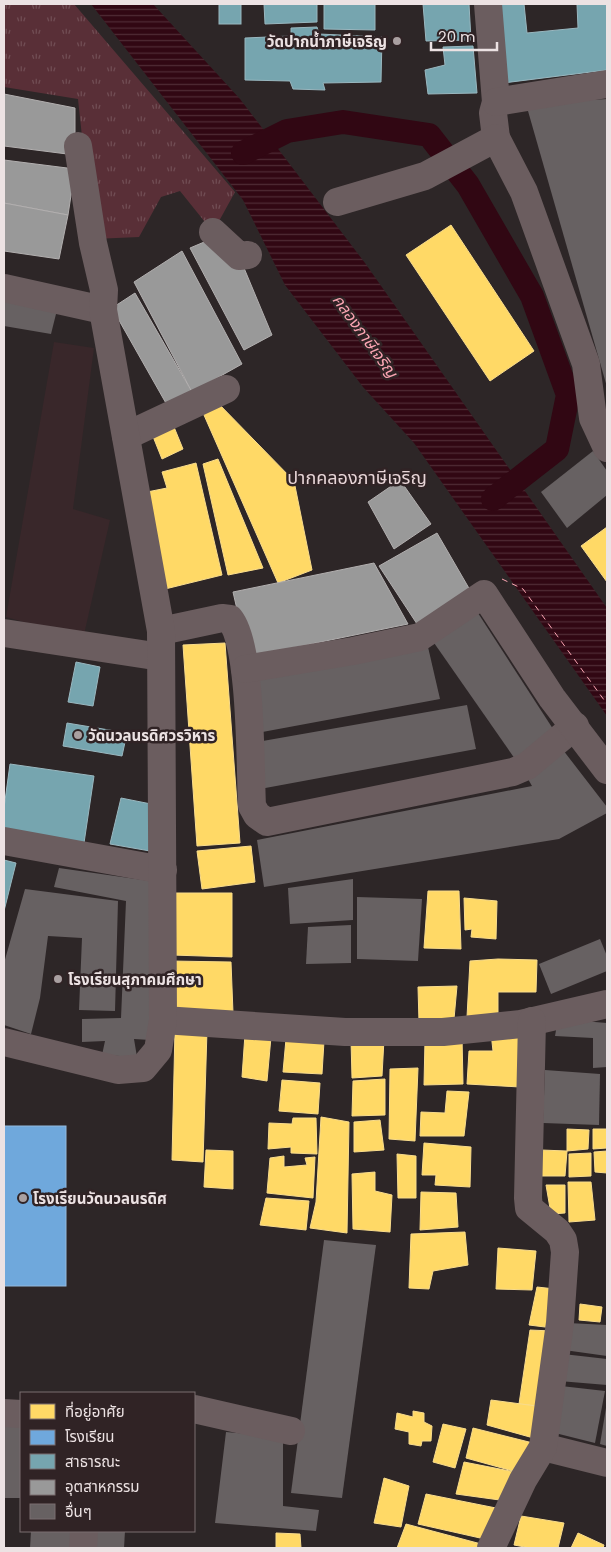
<svg xmlns="http://www.w3.org/2000/svg" width="611" height="1552" viewBox="0 0 611 1552" font-family="Poppins,'Noto Sans Thai',sans-serif">
<style>
.built{fill:#39272a}
.grass{fill:url(#grass-tufts)}
.water{fill:url(#water-rules)}
.homes{fill:#ffd966;stroke:#f9dc8c}
.schools{fill:#6fa8dc;stroke:#94b9de}
.public{fill:#76a5af;stroke:#99b7bf}
.industry{fill:#999;stroke:#b2afaf}
.lines{fill:none;stroke-linecap:round;stroke-linejoin:round}
.canal{stroke:#310713;stroke-width:24}
.ferry{stroke:#fba5b3;stroke-width:1;stroke-dasharray:6 5;stroke-linecap:butt}
.building{fill:#676162}
.minor{stroke:#6b5d5f;stroke-width:28}
.poi-dot{fill:#a9a0a1;stroke:#302325;stroke-width:2}
.labels{text-anchor:middle;dominant-baseline:central;stroke-width:5;stroke-linejoin:round;paint-order:stroke}
.poi-label{font-size:15px;font-weight:bold;fill:#ece2e3;stroke:#302325;text-anchor:start}
.water-label{font-size:16px;font-style:italic;fill:#fba5b3;stroke:#302325}
.quarter-label{font-size:18px;fill:#e8d6d8;stroke:#302325}
</style>
<defs>
<pattern id="grass-tufts" width="24" height="20" patternUnits="userSpaceOnUse" patternTransform="scale(1.25)"><rect width="24" height="20" fill="#592f37"/><path d="M3 7l-1-3M5 7V3M7 7l1-3M15 17l-1-3M17 17v-4M19 17l1-3" fill="none" stroke="#714d54"/></pattern>
<pattern id="water-rules" width="6" height="5" patternUnits="userSpaceOnUse" patternTransform="scale(1.25)"><rect width="6" height="5" fill="#310713"/><path d="M0 2.5h6" fill="none" stroke="#4f2b35"/></pattern>
</defs>
<rect width="100%" height="100%" fill="#2d2627"/>
<!-- built -->
<path class="built" d="M54,342L94,348L73,509L110,520L83,639L6,617Z"/>
<!-- grass -->
<path class="grass" d="M4,4H74L235,192L213,232L180,191L161,197L139,237L93,239L78,99L4,87Z"/>
<!-- water -->
<path class="water" d="M91,4H153L240,99L365,263L607,608V716L414,443L363,387L285,285L243,200Z"/>
<!-- homes -->
<g class="homes">
<path d="M451,225L534,351L490,381L406,255Z"/>
<path d="M216,401L294,481L312,570L278,583L200,406Z"/>
<path d="M174,427L183,449L162,459L152,434Z"/>
<path d="M218,459L263,568L228,575L203,464Z"/>
<path d="M196,463L222,575L161,590L142,493L167,488L162,472Z"/>
<path d="M607,527V582L581,546Z"/>
<path d="M225,643L240,843L197,846L183,645Z"/>
<path d="M251,846L255,882L202,889L197,851Z"/>
<path d="M428,891H459L461,949L424,948Z"/>
<path d="M170,893H232V957L172,955Z"/>
<path d="M464,898L497,901L496,939L471,937L472,929L465,930Z"/>
<path d="M498,959L537,960L536,992H498V1015L467,1017L470,961Z"/>
<path d="M171,961L231,962L233,1013L173,1010Z"/>
<path d="M457,986L454,1019L419,1022L418,987Z"/>
<path d="M175,1029L207,1030L203,1162L172,1160Z"/>
<path d="M491,1033L519,1035L520,1087L467,1084L469,1051H493Z"/>
<path d="M245,1034L271,1037L267,1081L242,1077Z"/>
<path d="M462,1037L463,1084L424,1085L425,1040Z"/>
<path d="M286,1039L324,1041L322,1074L283,1072Z"/>
<path d="M384,1039L382,1076L352,1078L351,1040Z"/>
<path d="M418,1068L415,1141L389,1139L390,1069Z"/>
<path d="M385,1079V1115L352,1116L353,1081Z"/>
<path d="M282,1080L320,1083L318,1114L279,1111Z"/>
<path d="M447,1091L469,1092L464,1136H420L421,1112L445,1113Z"/>
<path d="M321,1117L349,1122L347,1233L310,1228L316,1202Z"/>
<path d="M293,1118H316L317,1154L291,1153V1147L268,1149L269,1123L292,1124Z"/>
<path d="M380,1120L384,1150L354,1152V1122Z"/>
<path d="M567,1129L589,1130L588,1149L567,1151Z"/>
<path d="M593,1129H607V1148L593,1149Z"/>
<path d="M424,1143L471,1147L470,1187L435,1185L436,1175H422Z"/>
<path d="M206,1150L233,1151V1189L204,1187Z"/>
<path d="M541,1150L567,1151L565,1176H540Z"/>
<path d="M607,1151V1173L595,1172L594,1152Z"/>
<path d="M591,1153V1176L569,1177V1154Z"/>
<path d="M397,1154L416,1156V1198H398Z"/>
<path d="M284,1156V1167L307,1165L305,1158L315,1157L313,1198L267,1193L270,1158Z"/>
<path d="M375,1172V1191L392,1195L390,1232L353,1229L352,1174Z"/>
<path d="M568,1182H591L595,1220L569,1222Z"/>
<path d="M546,1185H565V1213L551,1214Z"/>
<path d="M421,1192L456,1193L458,1227L420,1230Z"/>
<path d="M266,1198L309,1201L306,1230L260,1225Z"/>
<path d="M465,1232L468,1265L433,1271L429,1289L409,1288L411,1234Z"/>
<path d="M498,1248L536,1251L532,1290L496,1289Z"/>
<path d="M537,1287L555,1289L553,1328L529,1325Z"/>
<path d="M580,1304L602,1307L600,1322L579,1320Z"/>
<path d="M530,1330L552,1331L544,1407L519,1404Z"/>
<path d="M491,1400L544,1407L537,1439L487,1425Z"/>
<path d="M413,1411L424,1413V1422L432,1426L431,1441H422L421,1446L409,1444V1432L395,1429L397,1413L413,1417Z"/>
<path d="M443,1424L466,1429L455,1468L433,1462Z"/>
<path d="M473,1428L533,1443L520,1473L466,1458Z"/>
<path d="M464,1462L520,1473L507,1501L456,1494Z"/>
<path d="M384,1478L409,1486L401,1527L374,1523Z"/>
<path d="M426,1494L501,1509L489,1540L418,1524Z"/>
<path d="M521,1516L564,1523L558,1548H530L514,1545Z"/>
<path d="M406,1524L485,1545L484,1548H397Z"/>
<path d="M276,1533L300,1534L301,1548H322H276Z"/>
<path d="M578,1533L604,1545L603,1548H571Z"/>
</g>
<!-- schools -->
<rect class="schools" x="4" y="1126" width="62" height="160"/>
<!-- public -->
<g class="public">
<rect x="219" y="4" width="22" height="20"/>
<path d="M264,4H317V22L265,24Z"/>
<path d="M324,4H375V30L324,29Z"/>
<path d="M423,4H469L471,40L426,41Z"/>
<path d="M497,4H524L527,33L578,28L577,4H607V70L503,83Z"/>
<path d="M317,27L319,34L382,37L381,82L323,83L325,90L293,89L290,81L245,80V38L291,36V28Z"/>
<path d="M473,46L477,93L428,94L425,70L445,65L443,47Z"/>
<path d="M76,662L100,667L93,706L68,702Z"/>
<path d="M67,723L127,733L122,756L63,746Z"/>
<path d="M10,764L94,776L84,843L4,831V808Z"/>
<path d="M121,798L151,804L150,851L110,844Z"/>
<path d="M4,860L16,863L4,911Z"/>
</g>
<!-- industry -->
<g class="industry">
<path d="M4,94L75,108V155L4,146Z"/>
<path d="M4,160L75,169L68,215L4,203Z"/>
<path d="M4,203L68,215L59,259L4,251Z"/>
<path d="M209,240L239,256L272,335L244,350L190,248Z"/>
<path d="M182,251L242,364L192,392L134,282Z"/>
<path d="M135,293L192,392L167,405L112,308Z"/>
<path d="M400,480L431,524L394,549L368,502Z"/>
<path d="M437,533L470,590L419,627L379,566Z"/>
<path d="M374,563L408,624L248,657L233,592Z"/>
</g>
<g class="lines">
<!-- canal -->
<path class="canal" d="M243,153L287,131L343,122L429,135L468,185L532,296L568,395L557,449L493,499"/>
<!-- ferry -->
<path class="ferry" d="M502,579L523,589L607,704"/>
</g>
<!-- building -->
<g class="building">
<path d="M607,99V387L526,104Z"/>
<path d="M4,298L57,310L51,334L4,326Z"/>
<path d="M593,451L607,471V495L567,528L541,492Z"/>
<path d="M476,610L555,732L515,759L432,640Z"/>
<path d="M428,647L440,699L257,733L253,677Z"/>
<path d="M467,705L476,749L260,789L257,742Z"/>
<path d="M563,750L607,807V813L559,839L264,887L257,840L532,786L528,779Z"/>
<path d="M59,868L150,881V1040L134,1039L137,1057L102,1055L105,1041L82,1042V1019L121,1018L126,901L54,887Z"/>
<path d="M353,879V920L290,924L288,888Z"/>
<path d="M25,889L118,901L115,1011L79,1010L82,938L48,936L40,998L31,1034L4,1025V963Z"/>
<path d="M357,897L422,899L418,961L357,959Z"/>
<path d="M351,925V963L306,964L308,927Z"/>
<path d="M600,939L607,956V971L551,994L539,964Z"/>
<path d="M558,1019L607,1023V1067L593,1068V1038L555,1036Z"/>
<path d="M545,1070L600,1074L599,1125L543,1123Z"/>
<path d="M324,1240L376,1245L342,1498L291,1493Z"/>
<path d="M568,1323L607,1325V1356L564,1350Z"/>
<path d="M563,1354L607,1359V1385L559,1381Z"/>
<path d="M561,1386L605,1391L595,1443L555,1433Z"/>
<path d="M606,1408H607V1446L600,1444Z"/>
<path d="M21,1424V1498H4V1426Z"/>
<path d="M226,1432L283,1437V1506L319,1510L316,1531L215,1523Z"/>
<path d="M31,1531H73L72,1548H30Z"/>
<path d="M93,1531H125L124,1548H92Z"/>
</g>
<g class="lines">
<!-- minor -->
<g class="minor">
<path d="M488,4L496,102L493,113L496,138"/>
<path d="M496,102L607,84"/>
<path d="M337,202L425,176L496,138L524,192L586,364L593,418L607,448"/>
<path d="M213,232L239,256L248,255"/>
<path d="M4,288L103,310"/>
<path d="M126,436L226,389"/>
<path d="M161,631L222,618L230,619C252,646 250,767 252,806L257,815L267,822L513,772L527,766L575,726"/>
<path d="M4,633L161,657"/>
<path d="M245,669L353,651L420,637L484,594L552,698L607,770"/>
<path d="M4,841L163,870"/>
<path d="M163,1020L345,1032H443L521,1024L607,1004"/>
<path d="M4,1042L118,1070L143,1068L158,1050L163,1020L161,631L103,310L104,290L93,243L78,146"/>
<path d="M194,1409L291,1431"/>
<path d="M4,1413L21,1414"/>
<path d="M543,1447L607,1463"/>
<path d="M83,1548L84,1531"/>
<path d="M491,1548L523,1480L543,1447L560,1323L565,1252L563,1240L557,1231L529,1208L528,1198L532,1021"/>
</g>
</g>
<!-- markers -->
<g class="poi-dot">
<circle cx="397" cy="41" r="5"/>
<circle cx="78" cy="735" r="5"/>
<circle cx="58" cy="979" r="5"/>
<circle cx="23" cy="1198" r="5"/>
</g>
<g class="labels">
<!-- poi labels -->
<g class="poi-label">
<text x="387" y="41" text-anchor="end">วัดปากน้ำภาษีเจริญ</text>
<text x="88" y="735">วัดนวลนรดิศวรวิหาร</text>
<text x="68" y="979">โรงเรียนสุภาคมศึกษา</text>
<text x="33" y="1198">โรงเรียนวัดนวลนรดิศ</text>
</g>
<!-- water labels -->
<g class="water-label">
<text transform="translate(365 336) rotate(54)">คลองภาษีเจริญ</text>
</g>
<!-- quarter labels -->
<g class="quarter-label">
<text x="357" y="477">ปากคลองภาษีเจริญ</text>
</g>
</g>
<!-- border -->
<rect width="611" height="1552" fill="none" stroke="#ece2e3" stroke-width="10"/>
<!-- legend -->
<rect x="20" y="1392" width="175" height="140" fill="#302325" stroke="#7b6f71"/>
<rect x="30" y="1404" width="25" height="15" fill="#ffd966" stroke="#7b6f71"/>
<text x="65" y="1417" font-size="15" fill="#ece2e3">ที่อยู่อาศัย</text>
<rect x="30" y="1430" width="25" height="15" fill="#6fa8dc" stroke="#7b6f71"/>
<text x="65" y="1442" font-size="15" fill="#ece2e3">โรงเรียน</text>
<rect x="30" y="1454" width="25" height="15" fill="#76a5af" stroke="#7b6f71"/>
<text x="65" y="1467" font-size="15" fill="#ece2e3">สาธารณะ</text>
<rect x="30" y="1480" width="25" height="15" fill="#999999" stroke="#7b6f71"/>
<text x="65" y="1492" font-size="15" fill="#ece2e3">อุตสาหกรรม</text>
<rect x="30" y="1504" width="25" height="15" fill="#676162" stroke="#7b6f71"/>
<text x="65" y="1517" font-size="15" fill="#ece2e3">อื่นๆ</text>
<!-- scale -->
<path d="M431 42v8h66v-8" fill="none" stroke="#ece2e3" stroke-width="2.5"/>
<text x="438" y="42" font-size="15" fill="#ece2e3" stroke="#302325" stroke-width="4" paint-order="stroke">20 m</text>
</svg>
